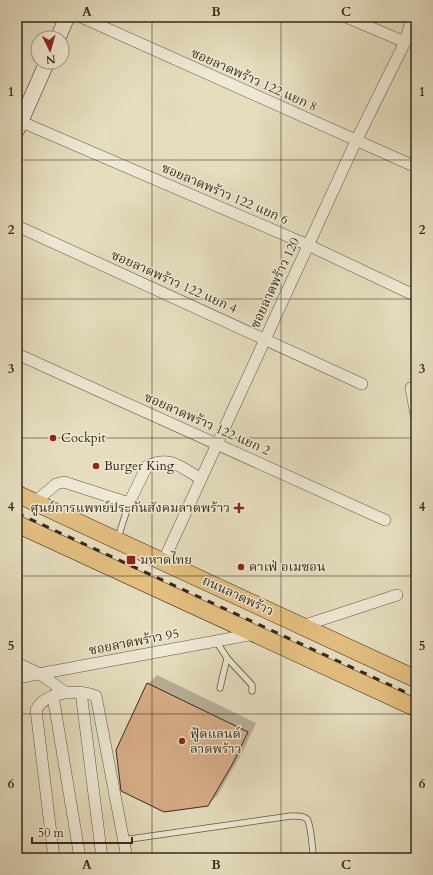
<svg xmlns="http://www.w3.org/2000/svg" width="433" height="875" viewBox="0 0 433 875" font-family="Cardo,'Noto Serif Thai',serif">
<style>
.shadow{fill:#0003}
.building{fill:#d7ad87;stroke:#382918}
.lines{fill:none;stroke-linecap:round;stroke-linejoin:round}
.lane-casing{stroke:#635642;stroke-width:7}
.street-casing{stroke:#635642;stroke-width:12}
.secondary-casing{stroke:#382918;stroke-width:16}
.primary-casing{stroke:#382918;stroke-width:18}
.lane{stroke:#eee9d5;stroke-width:5.5}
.street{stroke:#eee9d5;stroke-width:11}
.secondary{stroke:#eee9d5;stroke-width:15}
.primary{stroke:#e2be7f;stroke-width:17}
.rail{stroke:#382918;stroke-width:3;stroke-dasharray:7 7;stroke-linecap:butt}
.grid{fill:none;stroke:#382918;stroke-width:1;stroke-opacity:0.55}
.poi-dot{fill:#8f2418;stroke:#eee9d5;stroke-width:1.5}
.labels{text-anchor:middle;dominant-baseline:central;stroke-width:3;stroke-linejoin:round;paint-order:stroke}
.street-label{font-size:13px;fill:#382918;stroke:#eee9d5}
.poi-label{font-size:13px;fill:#382918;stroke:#eee9d5;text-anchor:start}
.neatline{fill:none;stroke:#382918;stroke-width:1.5}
.grid-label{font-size:13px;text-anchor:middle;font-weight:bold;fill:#382918}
</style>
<rect width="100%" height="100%" fill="#e5ddbe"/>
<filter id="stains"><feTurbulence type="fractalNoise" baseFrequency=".005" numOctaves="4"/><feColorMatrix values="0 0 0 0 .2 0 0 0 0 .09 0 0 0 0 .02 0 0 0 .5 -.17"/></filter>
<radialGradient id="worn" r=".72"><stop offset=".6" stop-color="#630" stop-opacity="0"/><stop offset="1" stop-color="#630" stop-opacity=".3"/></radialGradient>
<!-- shadow -->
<path class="shadow" d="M157,675L256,723L242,753L217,796L207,805L148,684Z"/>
<!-- building -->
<path class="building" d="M147,683L248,732L233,763L208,806L164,812L121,791L116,750Z"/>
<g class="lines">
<defs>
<g id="lane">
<path d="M118,538L129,503"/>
<path d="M216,641L227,658L252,685V691"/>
<path d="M220,688L227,658"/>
<path d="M123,840L291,816C296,816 303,815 307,819C311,824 312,846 313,853"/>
</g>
<g id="street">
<path d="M81,17L416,167"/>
<path d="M346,17L405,42"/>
<path d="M17,120L308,245L416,296"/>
<path d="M17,226L362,384"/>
<path d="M17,354L385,520"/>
<path d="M411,388L416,415"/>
<path d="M35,502L56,484L64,482L129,503L147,466C170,455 181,467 201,479"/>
<path d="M163,562L356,141L405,42L410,25V17"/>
<path d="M302,626L397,595"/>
<path d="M17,663L40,674L65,692"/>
<path d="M17,678L254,634"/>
<path d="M81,692L102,858"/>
<path d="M53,696L80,858"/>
<path d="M54,858L36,710C46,691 79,689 96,696L127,858"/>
</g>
<g id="secondary">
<path d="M58,38L67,17"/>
<path d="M17,130L47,62"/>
</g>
<g id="primary">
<path d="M17,494L416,679"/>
<path d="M17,524L416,708"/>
</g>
</defs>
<!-- lane casing -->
<use href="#lane" class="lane-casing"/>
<!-- street casing -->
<use href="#street" class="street-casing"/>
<!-- secondary casing -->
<use href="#secondary" class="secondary-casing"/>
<!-- primary casing -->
<use href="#primary" class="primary-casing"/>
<!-- lane -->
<use href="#lane" class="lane"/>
<!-- street -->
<use href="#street" class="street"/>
<!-- secondary -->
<use href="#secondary" class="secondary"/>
<!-- primary -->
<use href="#primary" class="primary"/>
<!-- rail -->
<path class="rail" d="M17,513L416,697"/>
</g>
<!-- grid -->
<path class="grid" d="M152,17V858M281,17V858M17,160H416M17,299H416M17,438H416M17,576H416M17,714H416"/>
<!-- markers -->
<g class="poi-dot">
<circle cx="53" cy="438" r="4"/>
<circle cx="96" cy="466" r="4"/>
<path d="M237 502h4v4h4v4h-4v4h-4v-4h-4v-4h4z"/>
<rect x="126" y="555" width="10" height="10" rx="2"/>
<circle cx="241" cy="567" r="4"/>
<circle cx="182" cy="741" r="4"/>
</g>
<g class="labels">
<!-- street labels -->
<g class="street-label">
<text transform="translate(254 80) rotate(24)">ซอยลาดพร้าว 122 แยก 8</text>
<text transform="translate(225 194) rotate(23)">ซอยลาดพร้าว 122 แยก 6</text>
<text transform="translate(174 282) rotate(24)">ซอยลาดพร้าว 122 แยก 4</text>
<text transform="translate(275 283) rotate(-65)">ซอยลาดพร้าว 120</text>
<text transform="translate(207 424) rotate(24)">ซอยลาดพร้าว 122 แยก 2</text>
<text transform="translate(238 596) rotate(25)">ถนนลาดพร้าว</text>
<text transform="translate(134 642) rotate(-11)">ซอยลาดพร้าว 95</text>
</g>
<!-- poi labels -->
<g class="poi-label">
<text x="61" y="438">Cockpit</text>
<text x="104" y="466">Burger King</text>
<text x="230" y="508" text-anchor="end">ศูนย์การแพทย์ประกันสังคมลาดพร้าว</text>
<text x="140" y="560">มหาดไทย</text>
<text x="249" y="567">คาเฟ่ อเมซอน</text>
<text x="190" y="734">ฟู้ดแลนด์<tspan x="190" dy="15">ลาดพร้าว</tspan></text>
</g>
</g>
<!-- margin -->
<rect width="433" height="875" fill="none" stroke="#e5ddbe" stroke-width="44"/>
<!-- north arrow -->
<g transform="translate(50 50) rotate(175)"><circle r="19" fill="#eee9d5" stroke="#a59c89"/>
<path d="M0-3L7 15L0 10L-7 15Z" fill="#8f2418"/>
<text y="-6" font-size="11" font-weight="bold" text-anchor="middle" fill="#382918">N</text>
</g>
<!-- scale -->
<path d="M32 837v6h100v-6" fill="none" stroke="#382918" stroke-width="2"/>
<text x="38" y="837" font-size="12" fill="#382918" stroke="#eee9d5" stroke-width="3" paint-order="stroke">50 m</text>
<rect x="22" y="22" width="389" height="831" class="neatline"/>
<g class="grid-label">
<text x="87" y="16">A</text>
<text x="216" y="16">B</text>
<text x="346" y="16">C</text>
<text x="11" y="96">1</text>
<text x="422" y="96">1</text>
<text x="11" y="234">2</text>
<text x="422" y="234">2</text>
<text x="11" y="373">3</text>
<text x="422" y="373">3</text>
<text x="11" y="511">4</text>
<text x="422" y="511">4</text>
<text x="11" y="650">5</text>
<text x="422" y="650">5</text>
<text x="11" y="788">6</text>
<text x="422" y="788">6</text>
<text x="87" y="869">A</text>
<text x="216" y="869">B</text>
<text x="346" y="869">C</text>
</g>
<rect width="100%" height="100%" filter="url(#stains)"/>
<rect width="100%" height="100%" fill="url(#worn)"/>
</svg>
